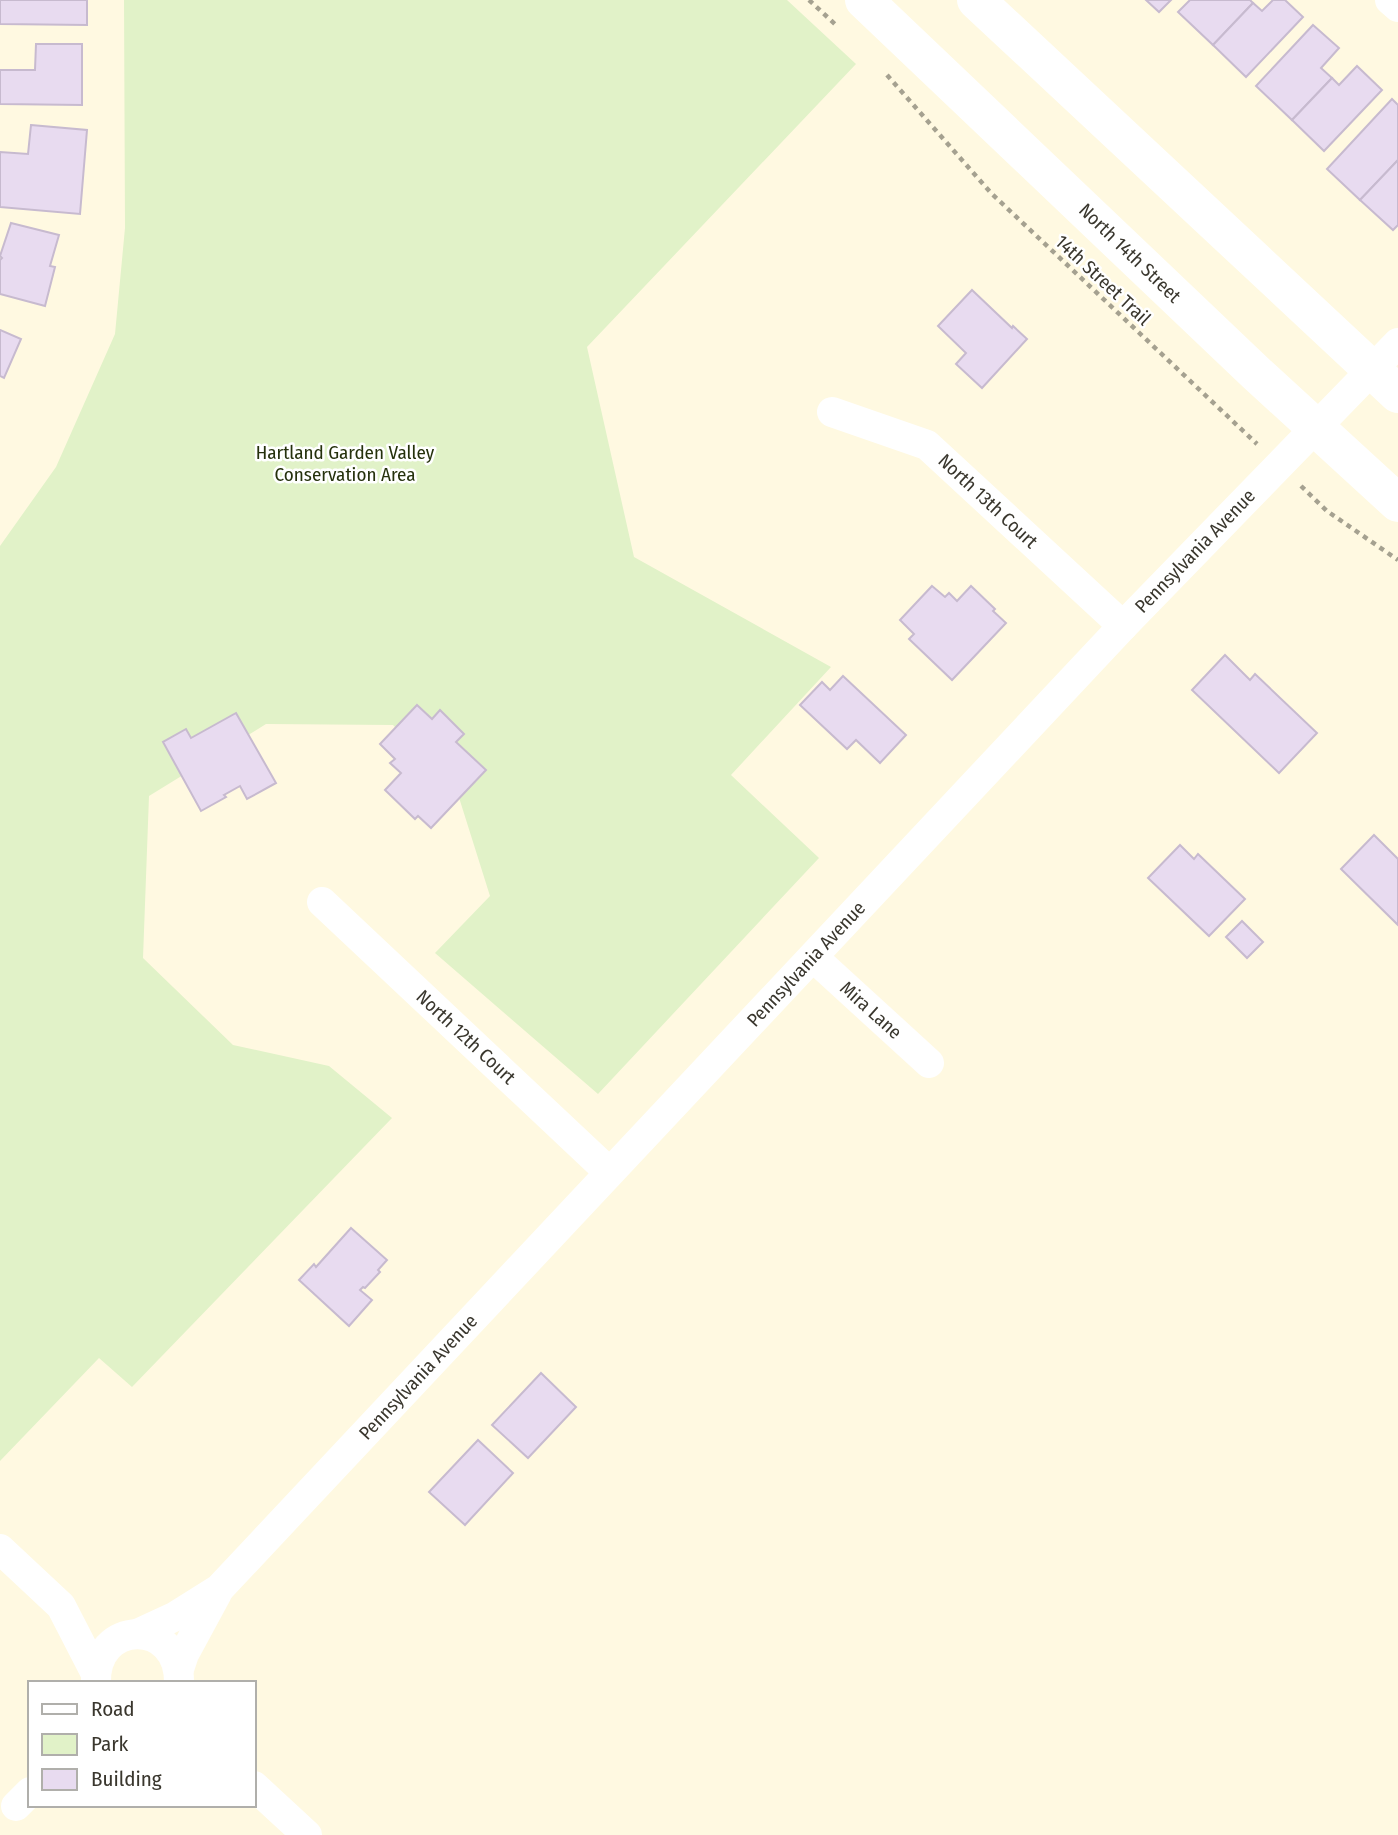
<svg xmlns="http://www.w3.org/2000/svg" width="1398" height="1835" viewBox="0 0 1398 1835" font-family="'Fira Sans Condensed',sans-serif">
<style>
.green{fill:#e1f2c8}
.building{fill:#e8dbf0;stroke:#c7bacf;stroke-width:2}
.lines{fill:none;stroke-linecap:round;stroke-linejoin:round}
.path{stroke:#a5a190;stroke-width:4.5;stroke-dasharray:5 5;stroke-linecap:butt}
.minor{stroke:#fff;stroke-width:30}
.secondary{stroke:#fff;stroke-width:38}
.labels{text-anchor:middle;dominant-baseline:central;stroke-width:5;stroke-linejoin:round;paint-order:stroke}
.street-label{font-size:19px;fill:#3a372e;stroke:#fff}
.park-label{font-size:19px;fill:#25310c;stroke:#fff}
</style>
<rect width="100%" height="100%" fill="#fff9e1"/>
<!-- green -->
<path class="green" d="M124,0H787L856,64L587,347L634,557L831,667L731,775L819,858L598,1094L435,953L490,896L456,788L393,725L266,724L149,796L143,958L233,1045L329,1066L392,1118L132,1387L99,1358L0,1461V546L56,467L115,334L125,228Z"/>
<!-- building -->
<g class="building">
<path d="M0,0H87V25L0,24Z"/>
<path d="M1146,0H1171L1159,12Z"/>
<path d="M1190,0H1250L1253,3L1213,45L1178,12Z"/>
<path d="M1273,0H1285L1303,17L1246,77L1213,45L1253,3L1262,11Z"/>
<path d="M1313,25L1339,48L1321,68L1332,78L1292,120L1256,86Z"/>
<path d="M36,44H82V105L0,104V70H35Z"/>
<path d="M1357,66L1382,90L1324,151L1292,120L1332,78L1339,85Z"/>
<path d="M1392,99L1398,105V160L1360,200L1327,169Z"/>
<path d="M31,125L87,130L80,214L0,207V152L28,154Z"/>
<path d="M1398,160V225L1393,230L1360,200Z"/>
<path d="M11,223L59,235L50,266L55,267L45,306L0,294V260L2,258L0,256Z"/>
<path d="M972,290L1012,328L1013,326L1027,339L982,388L956,364L966,353L938,326Z"/>
<path d="M0,330L21,339L4,378L0,376Z"/>
<path d="M932,586L945,597L949,593L957,601L971,586L995,609L993,611L1006,623L952,680L909,639L914,634L900,620Z"/>
<path d="M1225,655L1250,680L1255,674L1317,733L1279,773L1192,690Z"/>
<path d="M843,676L906,735L880,763L856,740L847,749L800,705L822,682L830,690Z"/>
<path d="M417,705L432,719L440,710L464,734L456,742L486,770L431,828L418,816L415,819L385,790L401,773L390,763L395,759L380,744Z"/>
<path d="M236,713L276,783L247,799L240,786L224,795L226,797L201,811L163,742L186,729L191,738Z"/>
<path d="M1374,835L1398,859V925L1341,869Z"/>
<path d="M1180,845L1194,859L1198,854L1245,899L1209,936L1148,878Z"/>
<path d="M1242,921L1263,942L1247,958L1226,937Z"/>
<path d="M351,1228L387,1260L378,1270L380,1272L365,1288L363,1287L360,1290L372,1300L349,1326L299,1280L314,1264L316,1267Z"/>
<path d="M541,1373L576,1407L528,1458L492,1425Z"/>
<path d="M478,1440L513,1473L465,1525L429,1492Z"/>
</g>
<g class="lines">
<!-- path -->
<g class="path">
<path d="M809,0L836,25"/>
<path d="M887,75L991,193L1257,444"/>
<path d="M1301,486L1327,511L1398,560"/>
</g>
<!-- minor -->
<g class="minor">
<path d="M1390,0L1398,7"/>
<path d="M832,412L927,445L1123,626"/>
<path d="M322,902L609,1172"/>
<path d="M813,957L929,1063"/>
<path d="M0,1549L61,1606L96,1674"/>
<path d="M137,1634L176,1616L219,1589L1123,626L1398,343"/>
<path d="M179,1669L184,1654L217,1593"/>
<path d="M96,1683C94,1619 180,1617 179,1683"/>
<path d="M254,1786L307,1835"/>
<path d="M16,1806L30,1792"/>
</g>
<!-- secondary -->
<g class="secondary">
<path d="M864,0L1256,373L1398,503"/>
<path d="M976,0L1398,394"/>
</g>
</g>
<g class="labels">
<!-- street labels -->
<g class="street-label">
<text transform="translate(1130 253) rotate(44)">North 14th Street</text>
<text transform="translate(1103 280) rotate(43)">14th Street Trail</text>
<text transform="translate(988 501) rotate(43)">North 13th Court</text>
<text transform="translate(1195 551) rotate(-46)">Pennsylvania Avenue</text>
<text transform="translate(806 964) rotate(-47)">Pennsylvania Avenue</text>
<text transform="translate(871 1010) rotate(42)">Mira Lane</text>
<text transform="translate(466 1037) rotate(43)">North 12th Court</text>
<text transform="translate(418 1377) rotate(-47)">Pennsylvania Avenue</text>
</g>
<!-- park labels -->
<g class="park-label">
<text x="345" y="452">Hartland Garden Valley<tspan x="345" dy="22">Conservation Area</tspan></text>
</g>
</g>
<!-- legend -->
<rect x="28" y="1681" width="228" height="126" fill="#ffffff" stroke="#b0afab" stroke-width="2"/>
<rect x="42" y="1704" width="35" height="10" fill="#ffffff" stroke="#b0afab" stroke-width="2"/>
<text x="91" y="1716" font-size="21" fill="#3a372e">Road</text>
<rect x="42" y="1734" width="35" height="21" fill="#e1f2c8" stroke="#b0afab" stroke-width="2"/>
<text x="91" y="1751" font-size="21" fill="#3a372e">Park</text>
<rect x="42" y="1769" width="35" height="21" fill="#e8dbf0" stroke="#b0afab" stroke-width="2"/>
<text x="91" y="1786" font-size="21" fill="#3a372e">Building</text>
</svg>
